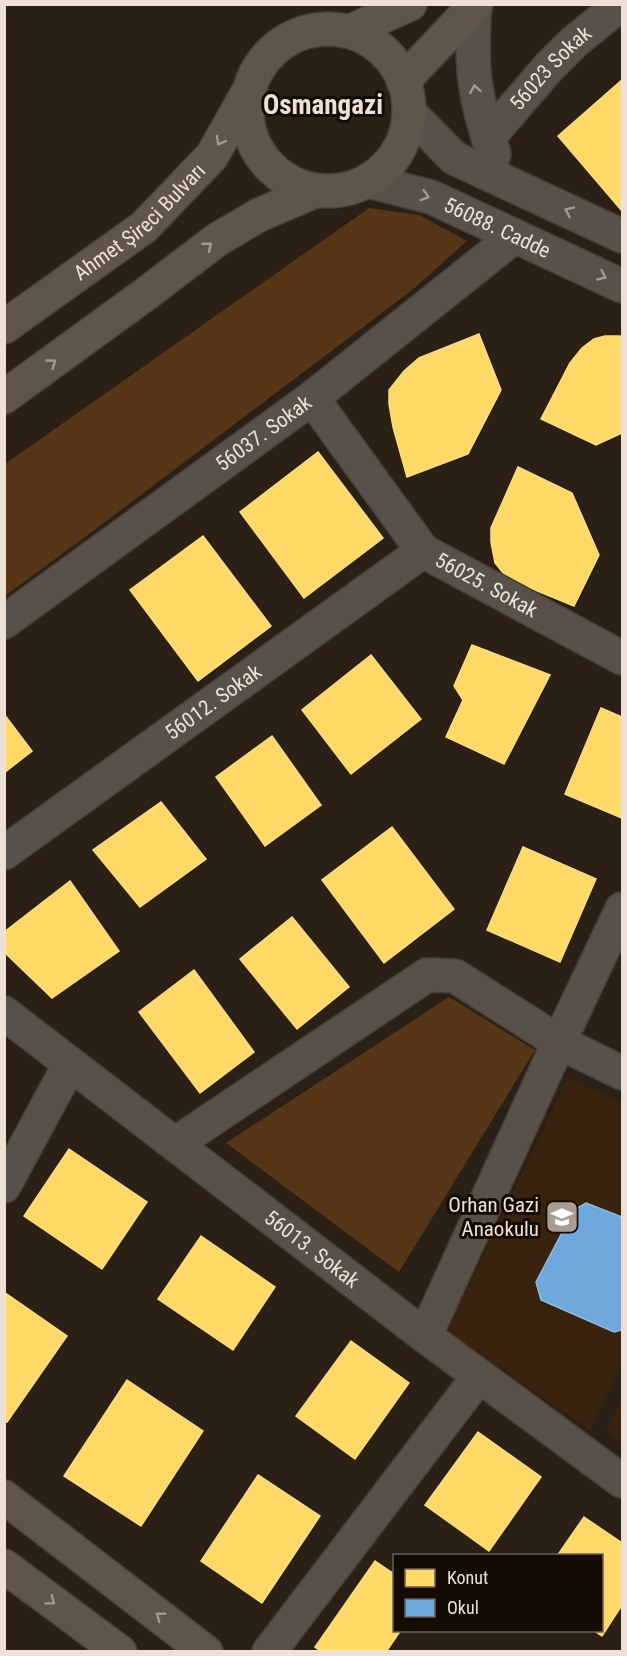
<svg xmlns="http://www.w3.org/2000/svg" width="627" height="1656" viewBox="0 0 627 1656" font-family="'Roboto Condensed',sans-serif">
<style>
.built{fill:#3a230e}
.green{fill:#573618}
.homes{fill:#ffd966;stroke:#fadb87;stroke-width:1.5}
.schools{fill:#6fa8dc;stroke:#95b9da;stroke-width:1.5}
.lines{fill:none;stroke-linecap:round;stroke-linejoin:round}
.minor-casing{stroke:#463d36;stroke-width:36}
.major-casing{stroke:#463d36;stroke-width:36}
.minor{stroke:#585149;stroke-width:33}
.major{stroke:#605549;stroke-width:33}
.oneway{stroke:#a2988f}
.oneway2{stroke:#a69a8f}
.labels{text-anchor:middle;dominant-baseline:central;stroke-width:6;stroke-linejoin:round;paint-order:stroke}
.street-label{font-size:21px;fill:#ede0d5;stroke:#140b05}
.poi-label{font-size:21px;fill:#ede0d5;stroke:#140b05;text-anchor:end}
.district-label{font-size:27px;font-weight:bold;fill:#ede0d5;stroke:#140b05}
</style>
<rect width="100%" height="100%" fill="#2a2016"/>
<!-- built -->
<g class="built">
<path d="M568,1077L622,1103V1366L590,1430L447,1331Z"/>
<path d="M622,1398V1444L606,1431Z"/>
</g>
<!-- green -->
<g class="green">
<path d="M369,208L419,215L467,241L411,291L85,537L5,596V464Z"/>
<path d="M449,997L535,1050L399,1272L226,1143Z"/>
</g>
<!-- homes -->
<g class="homes">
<path d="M622,80V211L558,136Z"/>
<path d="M479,334L501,390L468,454L407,477L393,427L389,404V390L404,371L419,358Z"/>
<path d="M605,336H622V433L596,445L541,419L570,363L582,348L594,339Z"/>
<path d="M318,452L383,538L304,598L240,512Z"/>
<path d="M518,467L572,493L599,555L574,606L508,579L495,563L491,542V528Z"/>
<path d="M203,536L271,626L198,681L130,590Z"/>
<path d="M472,645L550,675L504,764L446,737L463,700L454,686Z"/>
<path d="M371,655L421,719L351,774L302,710Z"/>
<path d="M601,708L622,717V818L565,794Z"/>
<path d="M4,714L32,751L4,773Z"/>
<path d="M272,736L321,805L265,846L216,777Z"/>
<path d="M161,802L206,859L140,907L93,850Z"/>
<path d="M392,827L454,909L384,963L322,880Z"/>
<path d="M523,847L596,879L560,962L487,930Z"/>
<path d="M70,881L119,951L52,998L4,952V932Z"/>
<path d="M292,917L349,987L297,1029L240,959Z"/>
<path d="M194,970L254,1052L200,1093L139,1012Z"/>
<path d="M69,1149L147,1202L102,1269L24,1216Z"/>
<path d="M201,1236L275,1287L233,1350L158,1299Z"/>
<path d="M4,1292L67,1336L7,1422L4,1421Z"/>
<path d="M351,1341L409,1383L355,1459L296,1416Z"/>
<path d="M127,1380L203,1431L141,1526L64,1476Z"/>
<path d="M478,1432L541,1477L489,1551L425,1505Z"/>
<path d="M258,1475L320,1516L262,1603L201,1561Z"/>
<path d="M584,1517L622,1543V1605L602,1636L593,1630H602V1556H557Z"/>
<path d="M375,1561L394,1574V1630H401L386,1652H322L315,1647Z"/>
</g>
<!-- schools -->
<path class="schools" d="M586,1203L622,1217V1330L614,1332L541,1300L536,1282L574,1210Z"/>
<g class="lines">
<defs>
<g id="minor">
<path d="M475,6C470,64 474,100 494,154"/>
<path d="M409,112L454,158L622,236"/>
<path id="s1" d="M488,138L548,68L574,42L621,4"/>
<path id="s2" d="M368,181L431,197L622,286"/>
<path id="s3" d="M312,398L423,551L622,658"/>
<path id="s4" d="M4,622L312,398L515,236"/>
<path id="s5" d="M4,853L423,551"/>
<path id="s6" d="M4,1013L425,1336L622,1481"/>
<path d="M175,1144L427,975L455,976L559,1042L622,1073"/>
<path d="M4,1186L70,1064"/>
<path d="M425,1336L559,1042L622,909"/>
<path d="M269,1652L479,1376"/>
</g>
<g id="major">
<circle cx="328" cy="110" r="81"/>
<path d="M351,31L410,4"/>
<path d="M403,81L476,4"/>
<path id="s7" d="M4,327L144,227L212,156L248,92"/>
<path d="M4,397L147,293L218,239L259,215L315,191"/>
<path d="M4,1497L206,1652"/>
<path d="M4,1566L120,1652"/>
</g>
</defs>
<!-- minor casing -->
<use href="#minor" class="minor-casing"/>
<!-- major casing -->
<use href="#major" class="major-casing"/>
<!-- minor -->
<use href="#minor" class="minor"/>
<!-- major -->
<use href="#major" class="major"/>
</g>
<!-- one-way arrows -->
<defs><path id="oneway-chevron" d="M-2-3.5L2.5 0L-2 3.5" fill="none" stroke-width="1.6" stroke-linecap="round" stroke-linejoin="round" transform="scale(1.5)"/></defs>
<g class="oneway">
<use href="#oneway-chevron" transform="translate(475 89) rotate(-100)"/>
<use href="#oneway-chevron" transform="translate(425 196) rotate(17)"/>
<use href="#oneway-chevron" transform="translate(569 211) rotate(-155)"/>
<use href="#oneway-chevron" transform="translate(602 276) rotate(25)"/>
</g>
<g class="oneway2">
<use href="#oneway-chevron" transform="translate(220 141) rotate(119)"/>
<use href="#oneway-chevron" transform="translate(208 246) rotate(-38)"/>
<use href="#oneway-chevron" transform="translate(52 363) rotate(-36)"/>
<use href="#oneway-chevron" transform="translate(51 1601) rotate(37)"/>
<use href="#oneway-chevron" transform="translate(160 1616) rotate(-143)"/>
</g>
<!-- icons -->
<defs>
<symbol id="school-square" viewBox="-11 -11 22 22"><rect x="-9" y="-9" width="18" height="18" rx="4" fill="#a99d92" stroke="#140b05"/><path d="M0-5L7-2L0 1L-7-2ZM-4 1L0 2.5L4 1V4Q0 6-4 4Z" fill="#fff"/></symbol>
</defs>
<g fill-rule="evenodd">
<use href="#school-square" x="543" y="1198" width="38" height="38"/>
</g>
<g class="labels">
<!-- street labels -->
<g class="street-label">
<text stroke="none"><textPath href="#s1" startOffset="94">56023 Sokak</textPath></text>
<text stroke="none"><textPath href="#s7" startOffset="172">Ahmet Şireci Bulvarı</textPath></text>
<text stroke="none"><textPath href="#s2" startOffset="138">56088. Cadde</textPath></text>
<text stroke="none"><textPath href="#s4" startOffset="321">56037. Sokak</textPath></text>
<text stroke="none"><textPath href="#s3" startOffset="261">56025. Sokak</textPath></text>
<text stroke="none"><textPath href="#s5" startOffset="258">56012. Sokak</textPath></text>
<text stroke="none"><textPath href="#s6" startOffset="388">56013. Sokak</textPath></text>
</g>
<!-- poi labels -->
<g class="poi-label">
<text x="539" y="1205">Orhan Gazi<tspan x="539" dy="24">Anaokulu</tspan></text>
</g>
<!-- district labels -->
<g class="district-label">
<text x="323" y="105">Osmangazi</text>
</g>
</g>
<!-- border -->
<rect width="627" height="1656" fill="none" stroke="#ede0d5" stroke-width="12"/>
<!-- legend -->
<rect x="393" y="1554" width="210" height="78" fill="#140b05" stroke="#6b6058" stroke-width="1.5"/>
<rect x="405" y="1569" width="30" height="18" fill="#ffd966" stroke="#6b6058" stroke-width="1.5"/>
<text x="447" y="1584" font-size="18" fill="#ede0d5">Konut</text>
<rect x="405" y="1599" width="30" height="18" fill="#6fa8dc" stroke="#6b6058" stroke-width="1.5"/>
<text x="447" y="1614" font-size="18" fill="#ede0d5">Okul</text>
</svg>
